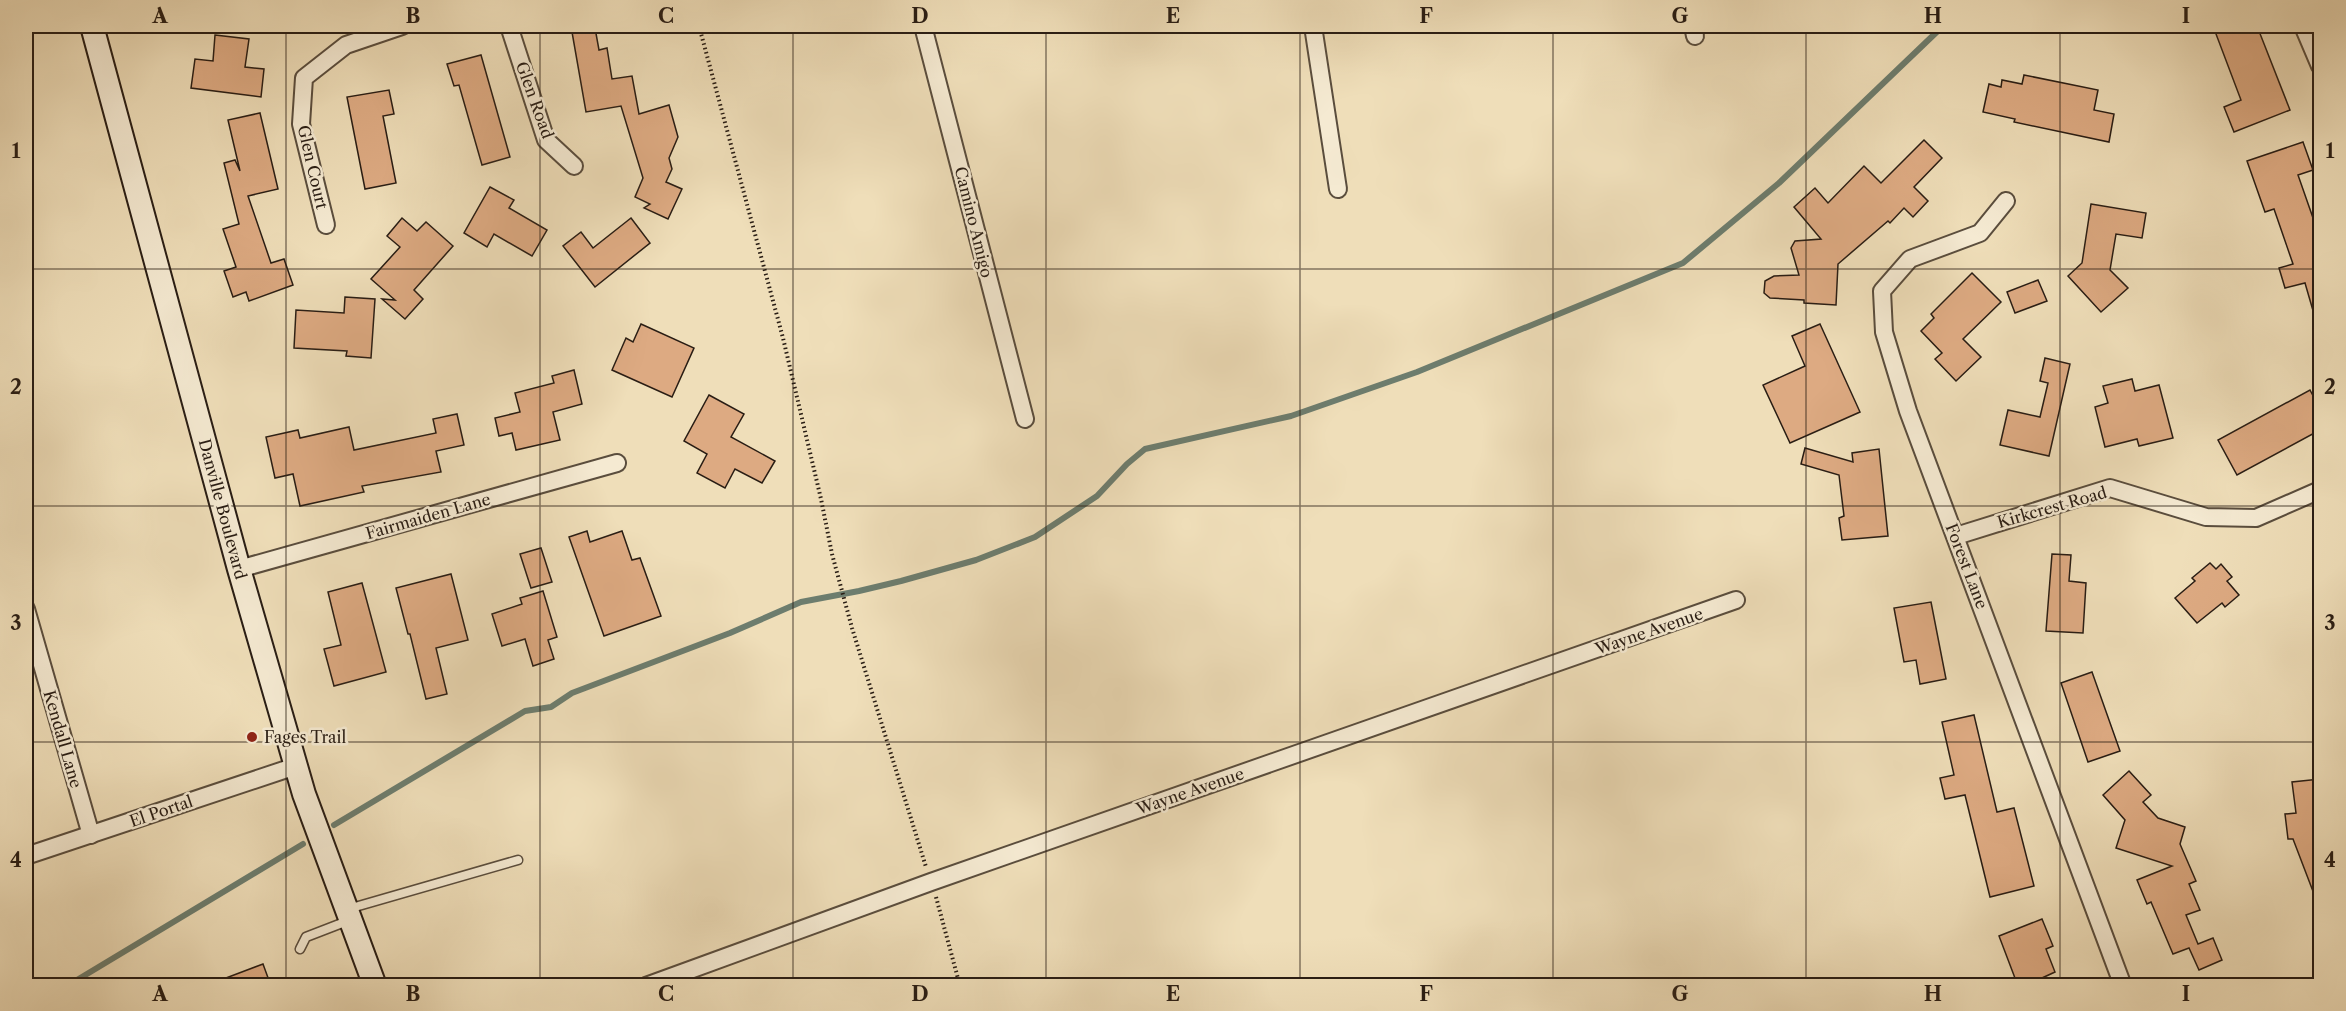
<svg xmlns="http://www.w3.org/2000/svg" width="2346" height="1011" viewBox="0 0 2346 1011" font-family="'Libre Caslon Text',serif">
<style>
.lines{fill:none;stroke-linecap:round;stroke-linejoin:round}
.stream{stroke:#6d7d6e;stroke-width:6}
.building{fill:#ddaa82;stroke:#291d14;stroke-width:1.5}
.lane-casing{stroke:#5a4d3d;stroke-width:11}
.street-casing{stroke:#5a4d3d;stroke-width:20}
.secondary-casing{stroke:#291d14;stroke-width:26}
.path{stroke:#291d14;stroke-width:4;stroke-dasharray:1.5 3;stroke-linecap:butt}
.lane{stroke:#f5ead2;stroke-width:8}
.street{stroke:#f5ead2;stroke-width:16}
.secondary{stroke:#f5ead2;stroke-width:22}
.grid{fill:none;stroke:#291d14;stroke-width:1.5;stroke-opacity:0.55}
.poi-dot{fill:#8f2418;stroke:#f5ead2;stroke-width:2}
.labels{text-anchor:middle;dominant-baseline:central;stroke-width:5;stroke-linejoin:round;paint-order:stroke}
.street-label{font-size:16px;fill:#291d14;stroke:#f5ead2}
.poi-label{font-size:16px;fill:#291d14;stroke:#f5ead2;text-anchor:start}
.neatline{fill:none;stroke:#291d14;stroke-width:2}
.grid-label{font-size:20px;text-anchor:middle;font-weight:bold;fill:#291d14}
</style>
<rect width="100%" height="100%" fill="#efdeb9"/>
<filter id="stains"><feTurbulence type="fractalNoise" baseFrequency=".00333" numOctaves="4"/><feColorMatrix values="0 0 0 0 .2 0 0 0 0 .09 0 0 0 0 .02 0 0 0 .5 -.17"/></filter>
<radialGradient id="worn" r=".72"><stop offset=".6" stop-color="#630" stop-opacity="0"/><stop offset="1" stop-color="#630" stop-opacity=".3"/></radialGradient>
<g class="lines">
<!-- stream -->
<g class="stream">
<path d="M334,825L525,711L551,707L572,693L730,633L801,602L859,591L901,581L976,560L1035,537L1097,496L1127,464L1145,449L1291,416L1417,372L1683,263L1779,183L1943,26"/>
<path d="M26,979L63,986"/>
<path d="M67,986L303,844"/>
</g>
</g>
<!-- building -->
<g class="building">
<path d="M2213,26H2257L2290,110L2234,132L2224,107L2241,100Z"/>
<path d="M595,28L599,50L607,48L612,79L632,76L639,114L669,105L678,137L669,158L672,169L666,182L682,189L668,219L644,208L650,204L635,197L643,178L621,106L586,112L572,32Z"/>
<path d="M215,35L249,39L245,67L264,69L261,97L191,88L195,59L213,61Z"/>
<path d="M481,55L510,157L482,165L459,85L454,86L447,64Z"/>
<path d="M2024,75L2098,90L2094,110L2114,114L2109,142L2014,122L2015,119L1983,112L1989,84L2001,87L2002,80L2022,84Z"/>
<path d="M389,90L394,114L383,116L396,183L365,189L347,97Z"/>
<path d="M260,113L278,189L248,196L271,263L284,259L293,285L249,301L246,292L233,297L224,271L236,267L223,229L239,224L224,163L235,160L240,171L228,120Z"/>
<path d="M1924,140L1942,158L1914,187L1928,201L1913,217L1904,208L1890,223L1888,221L1838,264L1836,305L1804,303V300L1770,298L1764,293L1765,281L1774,276L1799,275L1791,248L1795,241L1821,239L1794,207L1815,188L1828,203L1864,166L1881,183Z"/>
<path d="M2303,142L2313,170L2298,175L2320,238V321H2316L2305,283L2285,288L2279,268L2293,264L2274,209L2265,212L2247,161Z"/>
<path d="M490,187L514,200L509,208L547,230L532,256L494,234L487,247L464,233Z"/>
<path d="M2091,204L2146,213L2142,238L2116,234L2110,270L2128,288L2101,312L2068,276L2082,263Z"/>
<path d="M402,218L417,231L426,222L453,246L414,290L423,299L405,319L382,299L395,300L371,279L400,247L387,236Z"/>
<path d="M631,218L650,243L595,287L563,246L581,232L593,248Z"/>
<path d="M1972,273L2001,302L1963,339L1981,357L1956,381L1935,359L1942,353L1921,331L1934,318L1931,314Z"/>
<path d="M2038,280L2047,301L2015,313L2007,292Z"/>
<path d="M345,297L375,299L371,358L346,356L347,351L294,348L296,310L344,313Z"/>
<path d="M641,324L694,348L672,397L612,370L626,338L633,342Z"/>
<path d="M1820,324L1860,412L1790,443L1763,385L1805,366L1792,336Z"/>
<path d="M2045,358L2070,364L2049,456L2000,445L2008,410L2040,417L2048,383L2040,381Z"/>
<path d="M574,370L582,404L553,412L560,440L516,450L512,433L499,436L495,418L520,412L515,393L554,383L552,376Z"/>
<path d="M2132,379L2135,391L2159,385L2173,438L2139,446L2137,439L2105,447L2095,407L2108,403L2103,386Z"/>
<path d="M2310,390L2320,409V430L2237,475L2218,440Z"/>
<path d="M709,395L744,414L731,437L775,461L762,483L735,469L725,488L697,473L707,454L684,441Z"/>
<path d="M457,414L464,445L436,451L441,472L362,486L364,492L300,506L293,474L275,478L266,437L298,430L300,438L349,427L354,450L436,433L433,419Z"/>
<path d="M1805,448L1853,462L1852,453L1879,449L1888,536L1842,540L1839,518L1844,516L1839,475L1801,464Z"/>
<path d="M587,531L590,542L622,531L632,560L640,558L661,616L604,636L569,537Z"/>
<path d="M541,548L552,582L531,588L520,554Z"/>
<path d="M2052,554L2071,555L2069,581L2086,583L2083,633L2046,631Z"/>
<path d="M2210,563L2216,569L2221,564L2232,577L2227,581L2239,595L2225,607L2222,603L2197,623L2175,598L2195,581L2192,578Z"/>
<path d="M451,574L468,640L436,648L447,694L426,699L410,634H408L396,588Z"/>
<path d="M362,583L386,672L334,686L324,649L341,645L328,592Z"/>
<path d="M543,591L557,637L548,640L554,659L533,666L525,639L502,646L492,614L522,604L520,598Z"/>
<path d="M1931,602L1946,679L1920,684L1916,660L1904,662L1894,608Z"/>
<path d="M2092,672L2120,751L2088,762L2061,683Z"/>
<path d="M1974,715L1997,812L2014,808L2034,886L1990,897L1965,795L1945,799L1940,778L1954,775L1942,722Z"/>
<path d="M2129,771L2151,795L2143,802L2158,818L2185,827L2180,844L2196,881L2189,884L2200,910L2186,915L2198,944L2213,938L2222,960L2199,970L2189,948L2173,954L2151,902L2147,904L2137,880L2172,866L2116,848L2125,820L2103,795Z"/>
<path d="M2320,779V907H2319L2293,839H2288L2285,814L2296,813L2292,782Z"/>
<path d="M2042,919L2053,946L2046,949L2055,972L2042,978L2045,986H2018L1999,936Z"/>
<path d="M263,964L271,986H210V984Z"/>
</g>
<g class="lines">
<defs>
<g id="lane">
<path d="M348,909L518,860"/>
<path d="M300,949L306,937L350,920"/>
</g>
<g id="street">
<path d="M509,26L546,140L574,166"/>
<path d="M923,26L1025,419"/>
<path d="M1313,26L1338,189"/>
<path d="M1693,26L1695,36"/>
<path d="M2303,26L2320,66"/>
<path d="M2006,201L1980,233L1910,259L1882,291L1884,332L1908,411L2123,986"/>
<path d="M326,225L301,124L304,78L346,45L402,26"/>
<path d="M1956,536L2110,488L2206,517L2256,518L2320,490"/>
<path d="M239,569L617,463"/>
<path d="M26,609L91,835"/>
<path d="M26,856L296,766"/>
<path d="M646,986L931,882L1736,600"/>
</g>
<path id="secondary" d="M92,26L239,569L304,794L375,986"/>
</defs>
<!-- lane casing -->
<use href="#lane" class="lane-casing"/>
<!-- street casing -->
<use href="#street" class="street-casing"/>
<!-- secondary casing -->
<use href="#secondary" class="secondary-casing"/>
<!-- path -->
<g class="path">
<path d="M699,26L783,338L821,499L832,554L852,628L926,867"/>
<path d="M936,897L960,986"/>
</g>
<!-- lane -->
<use href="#lane" class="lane"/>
<!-- street -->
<use href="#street" class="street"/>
<!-- secondary -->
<use href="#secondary" class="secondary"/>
</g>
<!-- grid -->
<path class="grid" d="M286,26V986M540,26V986M793,26V986M1046,26V986M1300,26V986M1553,26V986M1806,26V986M2060,26V986M26,269H2320M26,506H2320M26,742H2320"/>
<!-- markers -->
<circle class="poi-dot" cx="252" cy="737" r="6"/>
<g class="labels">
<!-- street labels -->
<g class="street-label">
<text transform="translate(535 100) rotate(70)">Glen Road</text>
<text transform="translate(313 167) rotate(77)">Glen Court</text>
<text transform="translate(974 222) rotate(76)">Camino Amigo</text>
<text transform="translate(2052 507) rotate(-16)">Kirkcrest Road</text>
<text transform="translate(223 509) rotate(75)">Danville Boulevard</text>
<text transform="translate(428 516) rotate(-16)">Fairmaiden Lane</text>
<text transform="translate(1967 566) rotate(69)">Forest Lane</text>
<text transform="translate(1649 631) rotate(-19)">Wayne Avenue</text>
<text transform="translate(63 739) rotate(74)">Kendall Lane</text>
<text transform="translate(1190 791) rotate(-19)">Wayne Avenue</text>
<text transform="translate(161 811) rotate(-19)">El Portal</text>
</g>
<!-- poi labels -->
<g class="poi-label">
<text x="264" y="737">Fages Trail</text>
</g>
</g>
<!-- margin -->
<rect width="2346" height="1011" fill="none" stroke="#efdeb9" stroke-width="66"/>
<rect x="33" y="33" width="2280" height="945" class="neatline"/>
<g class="grid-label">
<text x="160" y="23">A</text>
<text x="413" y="23">B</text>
<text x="666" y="23">C</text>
<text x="920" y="23">D</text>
<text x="1173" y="23">E</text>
<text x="1426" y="23">F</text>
<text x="1680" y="23">G</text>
<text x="1933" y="23">H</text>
<text x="2186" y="23">I</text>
<text x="16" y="158">1</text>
<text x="2330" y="158">1</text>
<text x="16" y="394">2</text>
<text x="2330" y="394">2</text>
<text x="16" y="630">3</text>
<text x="2330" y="630">3</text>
<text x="16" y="867">4</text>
<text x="2330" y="867">4</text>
<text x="160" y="1001">A</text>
<text x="413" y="1001">B</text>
<text x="666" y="1001">C</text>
<text x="920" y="1001">D</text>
<text x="1173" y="1001">E</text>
<text x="1426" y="1001">F</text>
<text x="1680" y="1001">G</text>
<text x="1933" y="1001">H</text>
<text x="2186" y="1001">I</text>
</g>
<rect width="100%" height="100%" filter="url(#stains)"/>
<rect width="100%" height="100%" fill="url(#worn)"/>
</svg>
